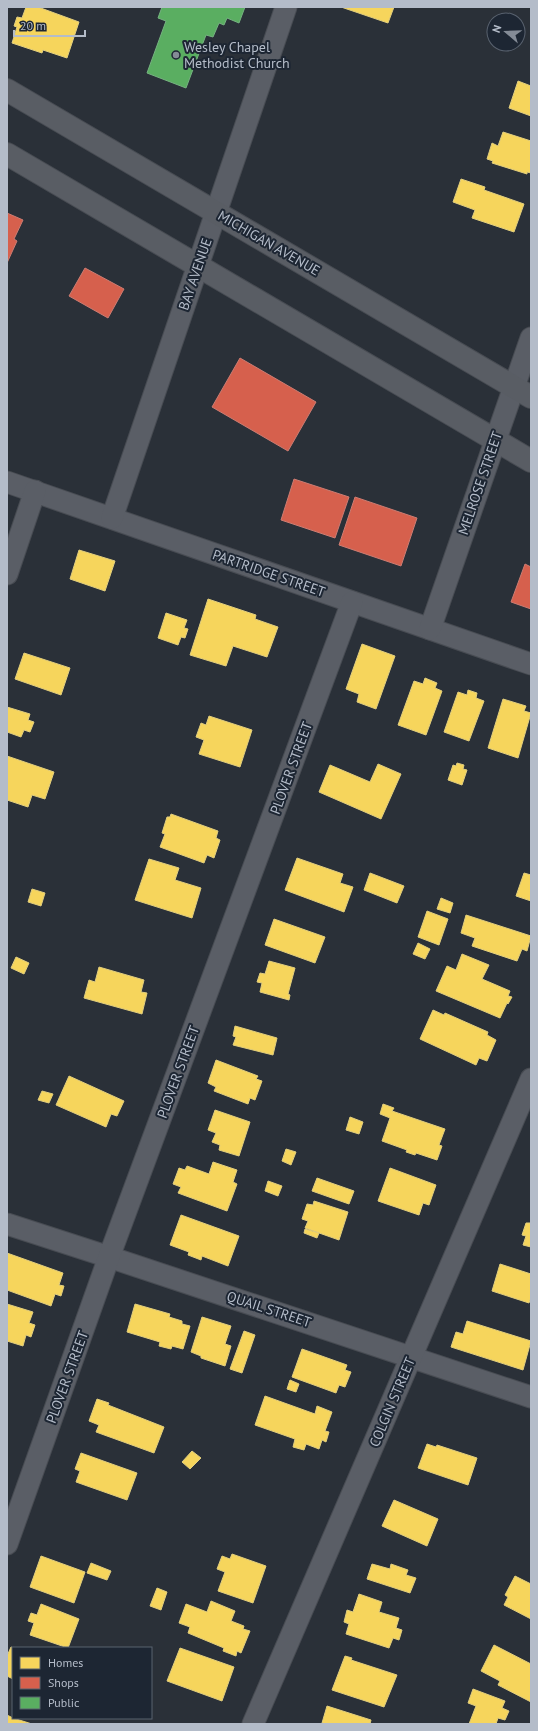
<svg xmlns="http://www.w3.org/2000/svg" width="538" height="1731" viewBox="0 0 538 1731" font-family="'PT Sans',sans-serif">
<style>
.homes{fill:#f6d55c;stroke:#e2ce7d}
.shops{fill:#d6604d;stroke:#cc7c72}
.public{fill:#5aae61;stroke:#75b280}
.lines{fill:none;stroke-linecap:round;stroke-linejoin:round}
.minor-casing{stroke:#484c53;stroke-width:23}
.secondary-casing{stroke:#484c53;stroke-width:24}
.minor{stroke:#5a5e66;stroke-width:21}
.secondary{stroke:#595d64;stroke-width:22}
.poi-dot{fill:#848b96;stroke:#1d2633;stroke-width:1.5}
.labels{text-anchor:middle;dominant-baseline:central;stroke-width:4;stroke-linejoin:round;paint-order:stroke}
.poi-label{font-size:14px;fill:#b4bcc9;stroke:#1d2633;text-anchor:start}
.street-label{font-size:14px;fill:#b4bcc9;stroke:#1d2633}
</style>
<rect width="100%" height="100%" fill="#2a3038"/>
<!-- homes -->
<g class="homes">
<path d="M26,7H38L79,22L67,58L43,50L42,53L12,43L17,27L14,26L17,17L22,18Z"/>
<path d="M341,7H394L388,23Z"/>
<path d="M518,81L531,86V116L509,108Z"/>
<path d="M503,132L531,141V173L527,172V174L492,163L493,161L487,159L492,143L498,146Z"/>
<path d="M461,179L485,187L484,190L524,204L514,232L472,218L475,210L453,202Z"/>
<path d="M79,550L115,561L105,591L70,579Z"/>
<path d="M208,599L256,615L255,619L278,627L267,657L233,646L226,666L190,655Z"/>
<path d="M166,613L187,620L184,628L188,629L185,638L181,637L178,645L158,638Z"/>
<path d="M362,644L395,656L376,709L357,702L359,694L346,689Z"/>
<path d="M24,653L70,668L61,695L15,679Z"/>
<path d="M425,678L437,683L435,688L442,691L426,735L398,725L414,681L423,684Z"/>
<path d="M468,690L477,693L476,698L484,701L469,741L444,732L458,692L467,695Z"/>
<path d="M503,699L526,706L524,711L531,713L518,758L488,748Z"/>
<path d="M7,707L30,714L28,720L34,722L30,732L24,730L21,737L7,732Z"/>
<path d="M209,716L252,730L240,767L199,754L204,740L196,737L201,723L206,725Z"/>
<path d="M7,756L54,772L45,799L32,795L28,807L7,800Z"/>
<path d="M457,763L464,765L463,769L467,770L462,785L448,780L453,765L456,766Z"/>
<path d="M378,764L401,774L381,819L319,792L330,765L370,782Z"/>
<path d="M171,814L218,831L216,838L220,840L214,858L207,855L204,863L160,847L165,834L162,833L167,817H170Z"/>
<path d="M297,858L343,874L340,883L353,887L344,912L285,890Z"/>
<path d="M149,859L179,868L175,880L201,888L192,918L135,900Z"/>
<path d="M370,873L404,886L397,903L364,890Z"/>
<path d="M524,873L531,875V901L516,896Z"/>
<path d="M32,889L45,893L41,906L28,902Z"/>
<path d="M441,898L453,903L450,913L437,909Z"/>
<path d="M427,911L448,919L439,945L418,937Z"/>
<path d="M466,915L531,936L527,951L522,949L517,961L472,946L475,938L461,933Z"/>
<path d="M274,919L325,937L315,963L265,945Z"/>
<path d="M418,943L430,949L425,959L413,954Z"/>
<path d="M462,954L489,965L482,979L510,991L508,996L512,997L508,1004L507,1003L500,1018L436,991L447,966L456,970Z"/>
<path d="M16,957L29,963L24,974L11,968Z"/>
<path d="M269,961L295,968L288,994L290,995L289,1000L260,992L262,983L257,982L260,973L265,974Z"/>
<path d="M99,967L144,980L141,992L147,993L142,1014L84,998L89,980L95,982Z"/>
<path d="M433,1010L444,1015L445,1013L488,1032L487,1035L496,1040L487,1061L479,1058L476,1065L420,1039Z"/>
<path d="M235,1026L277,1038L273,1055L233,1045L236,1037L233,1036Z"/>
<path d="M216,1060L258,1076L256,1079L262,1081L255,1100L250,1098L248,1104L214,1091L216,1087L208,1083Z"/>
<path d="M69,1076L124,1101L117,1116L111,1114L106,1127L56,1105Z"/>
<path d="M42,1091L53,1094L49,1103L38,1100Z"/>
<path d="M383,1104L394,1108L392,1111L445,1129L439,1145L442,1146L437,1160L416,1153L415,1155L406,1152L407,1150L382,1141L390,1118L380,1114Z"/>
<path d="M215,1110L250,1122L239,1156L219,1150L220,1145L212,1142L216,1133L208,1130Z"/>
<path d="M350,1117L363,1122L359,1134L346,1130Z"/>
<path d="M286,1149L296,1152L291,1165L282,1161Z"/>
<path d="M213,1162L237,1170L233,1182L237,1184L227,1211L178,1193L181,1187L173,1184L179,1168L185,1170L187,1166L209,1174Z"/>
<path d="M390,1168L436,1185L429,1205L423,1203L419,1215L378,1201Z"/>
<path d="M317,1178L354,1191L349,1204L312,1191Z"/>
<path d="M268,1181L282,1186L278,1196L265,1191Z"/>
<path d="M314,1201L348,1212L339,1240L305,1228L308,1221L302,1219L307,1204L313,1205Z"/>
<path d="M181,1215L239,1236L228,1266L202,1256L201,1260L188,1255L189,1252L170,1245Z"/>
<path d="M526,1223H531V1247L523,1245L526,1236L522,1235Z"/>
<path d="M305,1229L319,1233L317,1238L304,1233Z"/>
<path d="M7,1253L63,1273L59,1285L64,1286L61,1296L55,1294L51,1306L7,1290Z"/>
<path d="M500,1264L531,1274V1297L529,1303L492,1291Z"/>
<path d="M7,1304L33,1312L29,1323L35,1325L31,1337L26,1335L23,1346L7,1341Z"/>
<path d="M135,1304L170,1314L169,1317L182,1321V1324L190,1326L183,1349L172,1346L171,1349L159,1346L160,1342L127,1332Z"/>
<path d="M202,1317L231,1326L225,1344L231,1346L225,1366L201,1358V1356L191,1352Z"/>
<path d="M467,1321L531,1341L523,1370L451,1347L456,1332L463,1334Z"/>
<path d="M244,1331L255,1335L242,1373L230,1369Z"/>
<path d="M302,1349L347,1365L345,1370L351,1372L345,1387L339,1385L336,1393L292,1377Z"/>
<path d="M290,1380L299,1384L296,1392L287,1389Z"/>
<path d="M265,1396L315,1414L317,1406L332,1412L325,1431L329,1432L326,1442L322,1440L319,1449L306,1444L304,1450L293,1447L295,1439L255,1425Z"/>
<path d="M97,1399L109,1403L108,1405L164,1427L154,1453L96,1432L99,1425L89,1421Z"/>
<path d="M427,1444L436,1447L437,1445L477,1458L468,1485L418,1468Z"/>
<path d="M192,1451L201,1458L190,1469L182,1462Z"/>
<path d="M81,1453L137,1473L127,1500L76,1482L80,1471L75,1469Z"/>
<path d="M394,1500L438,1519L427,1546L382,1526Z"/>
<path d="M232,1554L266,1566L253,1603L218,1591L225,1572L217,1569L222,1556L230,1559Z"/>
<path d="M41,1556L85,1572L74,1603L30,1587Z"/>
<path d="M91,1563L111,1571L107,1580L87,1573Z"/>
<path d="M372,1564L390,1569L391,1564L408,1570L406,1575L416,1578L410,1593L367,1579Z"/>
<path d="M515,1576L531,1584V1619L504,1605L508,1597L505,1595Z"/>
<path d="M157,1588L167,1592L161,1610L150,1606Z"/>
<path d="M359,1594L382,1602L379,1612L399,1618L396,1628L402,1630L399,1640L393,1638L389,1648L346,1634L349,1624L344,1622L347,1610L353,1612Z"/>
<path d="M211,1601L235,1611L231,1621L244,1626L243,1629L250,1631L241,1653L237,1651L236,1656L223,1651L224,1648L188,1633L190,1627L179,1623L186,1604L207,1612Z"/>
<path d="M41,1604L79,1619L68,1648L30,1635L34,1623L28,1621L31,1613L37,1615Z"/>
<path d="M494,1645L531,1664V1702L498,1685L500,1681L481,1671Z"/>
<path d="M11,1647L14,1648H13V1679L7,1676V1656Z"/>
<path d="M180,1648L234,1667L222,1701L167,1681Z"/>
<path d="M345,1656L352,1658L351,1660L397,1675L384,1707L332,1690Z"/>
<path d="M473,1689L505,1701L502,1708L509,1711L505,1720L498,1718L496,1724H469L476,1706L468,1703Z"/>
<path d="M327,1706L371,1720L370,1724H327L322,1723Z"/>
<path d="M7,1715L13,1718L32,1724H7Z"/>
</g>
<!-- shops -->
<g class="shops">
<path d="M7,213L23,220L14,239L17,241L7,263Z"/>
<path d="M85,268L124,289L108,318L69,296Z"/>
<path d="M240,358L316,402L288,451L212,407Z"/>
<path d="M294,479L349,497L335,538L281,520Z"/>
<path d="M355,497L417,518L401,566L339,545Z"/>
<path d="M525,564L531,567V609L511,602Z"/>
</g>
<!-- public -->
<path class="public" d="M162,7H245L239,23L227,18L224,25L219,23L213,37L206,35L186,88L147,73L166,21L158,18Z"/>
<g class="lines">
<defs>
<g id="minor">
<path d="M7,482L531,664"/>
<path d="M112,518L286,7"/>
<path d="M7,574L35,491"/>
<path d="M430,629L531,338"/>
<path d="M7,1224L109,1257L531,1397"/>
<path d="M7,1544L109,1257L352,602"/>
<path d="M253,1724L531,1079"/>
</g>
<g id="secondary">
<path d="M7,90L531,397"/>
<path d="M7,154L531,461"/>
</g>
</defs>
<!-- minor casing -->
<use href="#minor" class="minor-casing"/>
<!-- secondary casing -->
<use href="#secondary" class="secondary-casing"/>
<!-- minor -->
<use href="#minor" class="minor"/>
<!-- secondary -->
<use href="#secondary" class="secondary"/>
</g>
<!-- markers -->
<circle class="poi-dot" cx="176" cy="55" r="4"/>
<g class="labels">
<!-- poi labels -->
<g class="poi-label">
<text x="184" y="47">Wesley Chapel<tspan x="184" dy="16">Methodist Church</tspan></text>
</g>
<!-- street labels -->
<g class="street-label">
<text transform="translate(269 243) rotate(30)">MICHIGAN AVENUE</text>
<text transform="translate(195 274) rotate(-71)">BAY AVENUE</text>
<text transform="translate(480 483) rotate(-71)">MELROSE STREET</text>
<text transform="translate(269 573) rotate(19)">PARTRIDGE STREET</text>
<text transform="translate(291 768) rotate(-70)">PLOVER STREET</text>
<text transform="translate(178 1072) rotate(-70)">PLOVER STREET</text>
<text transform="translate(269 1309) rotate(18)">QUAIL STREET</text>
<text transform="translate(67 1377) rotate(-70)">PLOVER STREET</text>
<text transform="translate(392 1402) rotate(-67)">COLGIN STREET</text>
</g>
</g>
<!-- border -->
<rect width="538" height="1731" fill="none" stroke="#b4bcc9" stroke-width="16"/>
<!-- legend -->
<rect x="12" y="1647" width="140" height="72" fill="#1d2633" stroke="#59626f"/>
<rect x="20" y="1657" width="20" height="12" fill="#f6d55c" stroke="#59626f"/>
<text x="48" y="1667" font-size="12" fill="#b4bcc9">Homes</text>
<rect x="20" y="1677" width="20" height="12" fill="#d6604d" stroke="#59626f"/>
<text x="48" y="1687" font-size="12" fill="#b4bcc9">Shops</text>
<rect x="20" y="1697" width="20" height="12" fill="#5aae61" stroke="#59626f"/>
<text x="48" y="1707" font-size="12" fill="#b4bcc9">Public</text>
<!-- north arrow -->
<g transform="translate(506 32) rotate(289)"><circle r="19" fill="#1d2633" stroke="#59626f"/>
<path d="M0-3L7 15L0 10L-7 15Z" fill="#848b96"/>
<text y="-6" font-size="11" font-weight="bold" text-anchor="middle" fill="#b4bcc9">N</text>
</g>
<!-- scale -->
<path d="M14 30v6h71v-6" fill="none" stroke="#b4bcc9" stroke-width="2"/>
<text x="20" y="30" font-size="12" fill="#b4bcc9" stroke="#1d2633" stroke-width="3" paint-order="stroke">20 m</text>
</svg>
